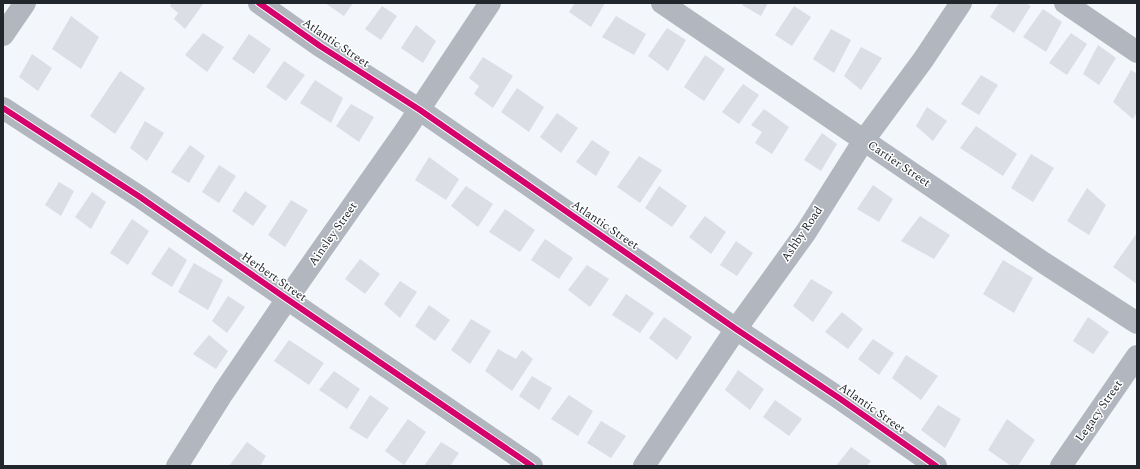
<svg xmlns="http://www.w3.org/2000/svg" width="1140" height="469" viewBox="0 0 1140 469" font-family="Spectral,serif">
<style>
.building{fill:#dbdfe5}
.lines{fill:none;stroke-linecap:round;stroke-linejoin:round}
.minor{stroke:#b2b7bf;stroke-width:22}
.tertiary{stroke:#b2b7bf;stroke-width:22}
.cycleway-casing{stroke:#fff;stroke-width:8}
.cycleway{stroke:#d6006c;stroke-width:6}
.labels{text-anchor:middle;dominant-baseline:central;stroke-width:3;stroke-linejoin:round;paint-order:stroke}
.street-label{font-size:12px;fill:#21262d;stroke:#fff}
</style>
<rect width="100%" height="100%" fill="#f3f6fa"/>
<!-- building -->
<g class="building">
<path d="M172,3H202L203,4L185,29L174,19L178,13L170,6Z"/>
<path d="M325,3H353L344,16Z"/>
<path d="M575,3H605L591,27L569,12Z"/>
<path d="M743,3H768L761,16L742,5Z"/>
<path d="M999,3H1025L1031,6L1014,33L990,17Z"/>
<path d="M382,6L397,16L381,40L365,29Z"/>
<path d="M794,6L811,17L792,46L775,35Z"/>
<path d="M1043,9L1062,22L1046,52L1023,37Z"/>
<path d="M71,16L99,37L81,69L52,49Z"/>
<path d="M616,16L646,34L634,55L602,37Z"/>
<path d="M416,25L436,41L423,63L401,48Z"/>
<path d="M667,28L686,40L668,71L648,56Z"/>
<path d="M831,29L851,40L834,73L813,59Z"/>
<path d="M203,33L224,47L207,72L185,55Z"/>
<path d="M1071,33L1087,44L1067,75L1049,63Z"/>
<path d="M249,34L271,49L254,74L232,59Z"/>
<path d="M1098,45L1116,58L1099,85L1083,74Z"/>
<path d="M861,47L882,58L861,90L844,76Z"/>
<path d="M32,54L52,68L38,91L19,77Z"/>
<path d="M705,55L725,69L704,101L684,87Z"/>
<path d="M483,57L513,76L493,108L474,94L479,86L469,78Z"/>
<path d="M284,61L305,75L286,101L266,87Z"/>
<path d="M1131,70L1137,74V112L1133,119L1113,102Z"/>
<path d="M120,71L145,88L115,134L90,116Z"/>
<path d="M981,75L998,85L979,115L961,104Z"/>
<path d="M315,80L343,98L331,123L300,103Z"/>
<path d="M743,84L759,95L739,124L722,112Z"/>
<path d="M517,88L544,107L529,132L501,112Z"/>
<path d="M351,104L374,117L359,142L336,126Z"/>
<path d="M927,107L947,121L933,141L916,126Z"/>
<path d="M764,109L789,127L772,154L755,143L762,132L751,125Z"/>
<path d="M557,113L578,128L561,153L540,137Z"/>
<path d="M145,121L164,133L147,161L130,148Z"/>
<path d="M976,126L1017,154L1003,176L960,148Z"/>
<path d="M822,133L837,144L821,171L804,160Z"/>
<path d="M592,140L610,152L596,176L576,162Z"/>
<path d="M190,145L205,156L189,183L171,172Z"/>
<path d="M1031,154L1054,168L1033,202L1011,188Z"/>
<path d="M639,156L662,170L640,203L617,187Z"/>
<path d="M429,157L459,179L446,200L415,180Z"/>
<path d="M219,165L236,176L219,203L202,192Z"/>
<path d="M59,182L74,191L61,216L45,205Z"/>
<path d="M873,185L893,199L879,222L857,209Z"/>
<path d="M466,186L493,204L478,227L451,206Z"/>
<path d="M659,186L687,206L672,227L645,208Z"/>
<path d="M1087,188L1106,205L1089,235L1067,221Z"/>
<path d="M245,191L267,206L253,226L232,211Z"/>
<path d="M92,192L106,202L91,229L75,217Z"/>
<path d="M291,200L308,210L285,247L268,235Z"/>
<path d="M505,209L535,230L520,252L489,232Z"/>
<path d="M705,216L726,232L711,254L689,237Z"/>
<path d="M920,216L950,235L934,259L901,241Z"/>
<path d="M132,219L149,231L128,265L110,253Z"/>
<path d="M1137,233V284L1113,267Z"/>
<path d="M545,239L573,258L559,279L531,260Z"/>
<path d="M736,241L753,253L737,276L720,265Z"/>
<path d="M169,247L187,260L172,287L151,274Z"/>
<path d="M360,259L380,274L365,294L345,279Z"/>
<path d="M1003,260L1033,278L1014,313L983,294Z"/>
<path d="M194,263L223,280L208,310L178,292Z"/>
<path d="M587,265L609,279L590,307L568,290Z"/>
<path d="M811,279L833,292L813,322L793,306Z"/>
<path d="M400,281L417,292L400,318L384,304Z"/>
<path d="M626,294L654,313L640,333L612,315Z"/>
<path d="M228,296L245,307L227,333L212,321Z"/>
<path d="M429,305L450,320L435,341L415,326Z"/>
<path d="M842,312L863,329L848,349L825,332Z"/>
<path d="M664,317L692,337L677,360L649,338Z"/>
<path d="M1088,317L1109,332L1093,354L1073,341Z"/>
<path d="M471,319L491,331L470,364L451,350Z"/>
<path d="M209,335L228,351L216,369L193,354Z"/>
<path d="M873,339L894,353L879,375L858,359Z"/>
<path d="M289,340L324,363L309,385L274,361Z"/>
<path d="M498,349L516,359L522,350L533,359L512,391L485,371Z"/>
<path d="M906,355L938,376L921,400L892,378Z"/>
<path d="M738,370L764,389L750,410L725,390Z"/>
<path d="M334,371L360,389L347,409L319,390Z"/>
<path d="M532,376L552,388L539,410L519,396Z"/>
<path d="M370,395L389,408L367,439L349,428Z"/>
<path d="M569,395L593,411L578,436L551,419Z"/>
<path d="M775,400L802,419L789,436L763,417Z"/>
<path d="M938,405L961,419L945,448L921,430Z"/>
<path d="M408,419L426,432L404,465L385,451Z"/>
<path d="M1007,419L1035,440L1018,466H1011L988,450Z"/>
<path d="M601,421L626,436L611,458L587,443Z"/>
<path d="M247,442L266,456L260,466H229Z"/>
<path d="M441,442L459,453L450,466H424Z"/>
<path d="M851,447L871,461L867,466H836Z"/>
</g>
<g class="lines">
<!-- minor -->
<g class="minor">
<path d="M259,3L320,46L420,110L736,329L839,398L936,466"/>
<path d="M662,3L1044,263L1137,323"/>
<path d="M3,108L140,197L287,299L532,466"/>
<path d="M177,466L223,393L287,299L405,131L490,3"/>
<path d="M644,466L736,329L806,232L864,140L923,60L961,3"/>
<path d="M1061,466L1137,356"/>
</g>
<!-- tertiary -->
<g class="tertiary">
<path d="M1065,3L1137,52"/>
<path d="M3,35L25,3"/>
</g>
<defs>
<g id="cycleway">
<path d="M259,3L320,46L420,110L736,329L839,398L936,466"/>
<path d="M3,108L140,197L287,299L532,466"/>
</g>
</defs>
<!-- cycleway casing -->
<use href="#cycleway" class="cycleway-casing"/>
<!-- cycleway -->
<use href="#cycleway" class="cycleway"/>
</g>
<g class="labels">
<!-- street labels -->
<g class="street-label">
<text transform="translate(336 43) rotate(34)">Atlantic Street</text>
<text transform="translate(899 164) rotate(34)">Cartier Street</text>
<text transform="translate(605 225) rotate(34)">Atlantic Street</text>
<text transform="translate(333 234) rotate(-55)">Ainsley Street</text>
<text transform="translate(802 234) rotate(-56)">Ashby Road</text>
<text transform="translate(274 277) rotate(35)">Herbert Street</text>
<text transform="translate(872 408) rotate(35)">Atlantic Street</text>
<text transform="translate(1099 411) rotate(-55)">Legacy Street</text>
</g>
</g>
<!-- border -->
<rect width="1140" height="469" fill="none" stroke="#21262d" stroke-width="8"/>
</svg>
